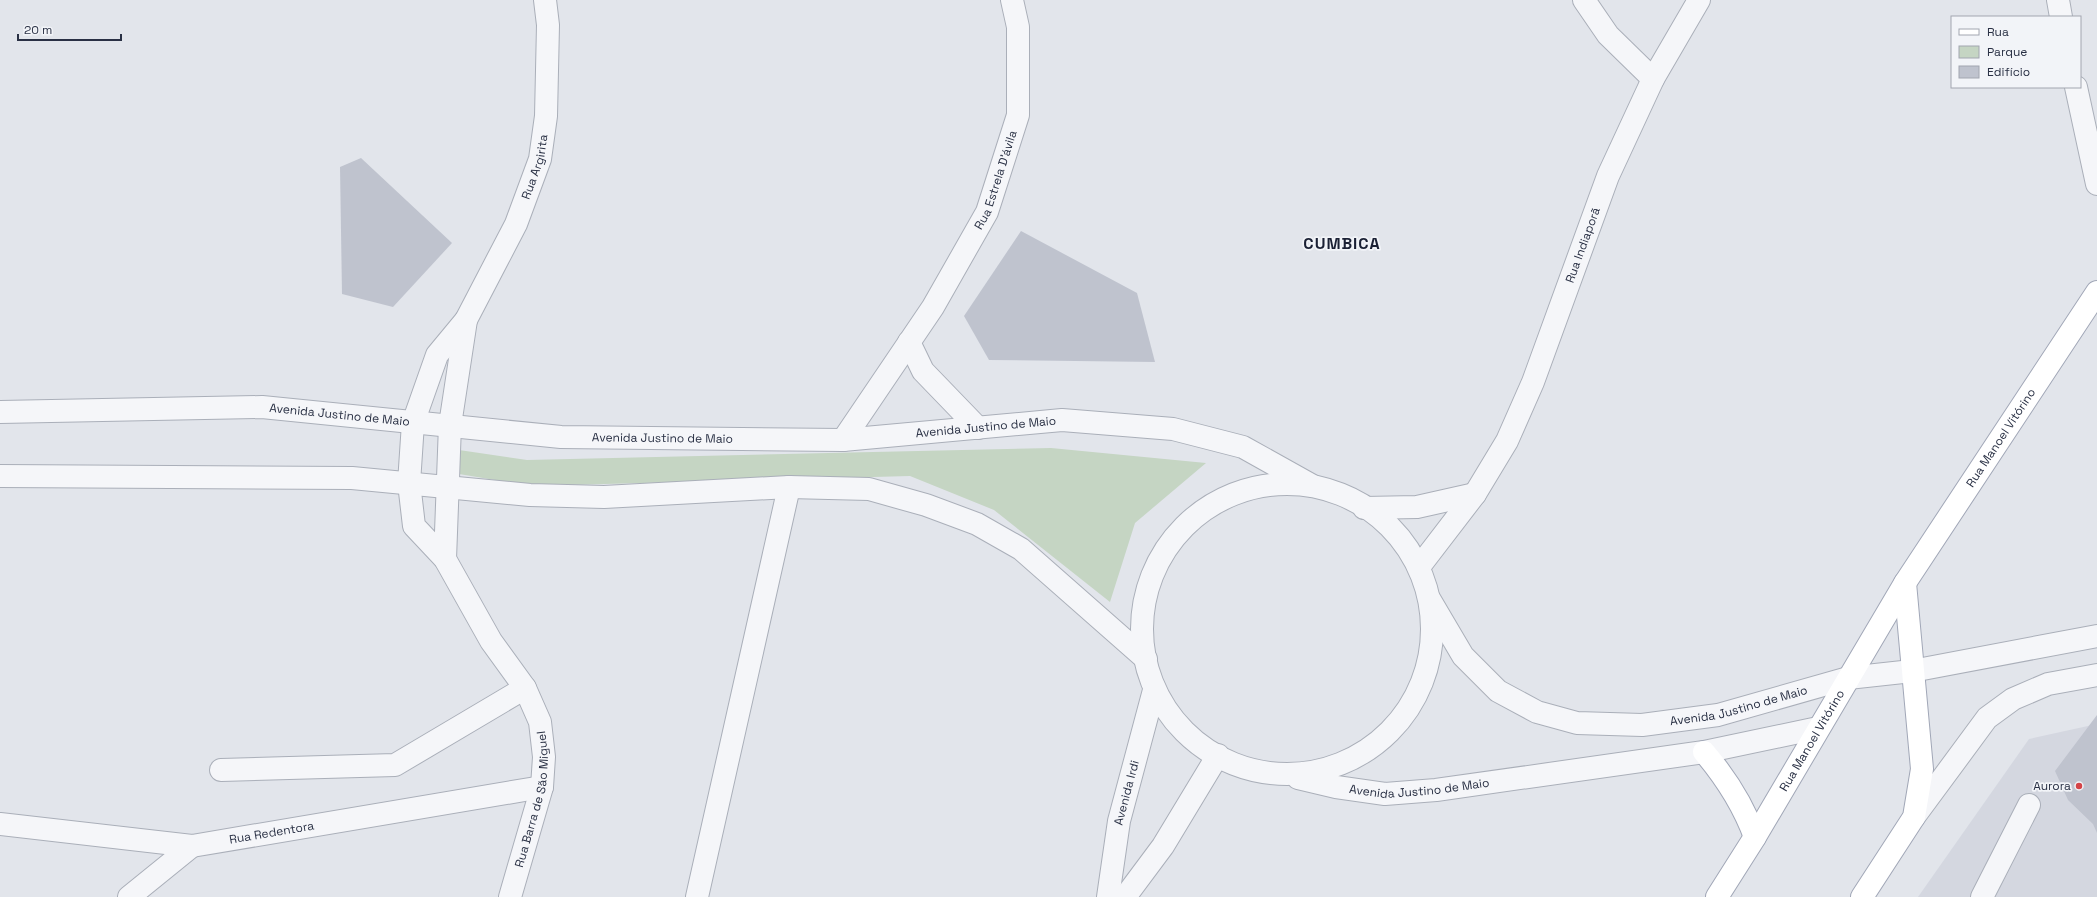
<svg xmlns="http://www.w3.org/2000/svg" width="2097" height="897" viewBox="0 0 2097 897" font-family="'Space Grotesk',sans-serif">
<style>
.built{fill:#d4d7e0}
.green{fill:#c5d5c3}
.building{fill:#bfc3ce}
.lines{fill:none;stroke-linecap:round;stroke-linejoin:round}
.minor-casing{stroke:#aaafb9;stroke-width:24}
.major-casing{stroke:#a1a7b7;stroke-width:24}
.minor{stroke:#f5f6f9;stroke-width:22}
.major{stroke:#fff;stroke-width:22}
.poi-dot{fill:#d44347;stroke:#f2f4f8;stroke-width:1.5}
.labels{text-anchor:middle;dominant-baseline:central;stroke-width:3.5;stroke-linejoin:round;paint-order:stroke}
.street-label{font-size:12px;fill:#293044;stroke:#f2f4f8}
.poi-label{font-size:12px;fill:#293044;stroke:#f2f4f8;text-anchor:end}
.district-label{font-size:16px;font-weight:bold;letter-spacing:1px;fill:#1b2135;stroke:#f2f4f8}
</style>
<rect width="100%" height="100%" fill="#e2e5eb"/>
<!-- built -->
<path class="built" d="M2097,724V897H1918L2029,739Z"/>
<!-- green -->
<path class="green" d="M1051,448L1206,463L1135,523L1110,602L994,510L910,476L530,486L453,473L459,450L527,460Z"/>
<!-- building -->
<g class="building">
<path d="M361,158L452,243L393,307L342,294L340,167Z"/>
<path d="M1021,231L1137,293L1155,362L989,360L964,316Z"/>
<path d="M2097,715V833L2093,824L2068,800L2055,771Z"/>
</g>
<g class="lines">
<defs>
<g id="minor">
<path d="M1584,0L1608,35L1653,79"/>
<path d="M2058,0L2061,17"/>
<path d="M2076,87L2097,184"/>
<path d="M909,342L923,371L978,428"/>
<path id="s1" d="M0,412L262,407L561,437L843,440L1062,420L1173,429L1243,447L1313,486"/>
<path id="s2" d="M843,440L933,307L987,212L1018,115V27L1012,0"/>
<path d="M0,476L352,478L530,495L604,497L789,487L869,489L926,505L977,524L1021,549L1146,659"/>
<circle cx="1287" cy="629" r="145"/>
<path d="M1364,508L1417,507L1475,494"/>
<path d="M445,559L450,425L466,320"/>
<path id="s3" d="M1419,567L1475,494L1507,441L1533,382L1608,176L1653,79L1699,0"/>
<path id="s4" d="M1430,600L1463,656L1498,691L1537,712L1577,723L1642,725L1718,715L1848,678L1912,671L2097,636"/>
<path d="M221,770L395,765L525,688"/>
<path id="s5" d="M1298,778L1336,787L1385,794L1436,790L1704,752L1818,728"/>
<path d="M1914,817L1987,718L2013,699L2048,684L2097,675"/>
<path id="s6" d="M0,824L192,846L542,787"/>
<path d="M129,897L192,846"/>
<path id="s7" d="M510,897L542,787L544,757L540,722L525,688L491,641L445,559L414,526L409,483L413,423L437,355L466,320L516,224L540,159L546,116L548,25L545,0"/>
<path d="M697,897L789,487"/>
<path id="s8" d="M1108,897L1119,821L1154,690"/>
<path d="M1125,897L1163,846L1218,755"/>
<path d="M1982,897L2029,805"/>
</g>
<g id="major">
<path d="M1704,752C1726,778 1743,804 1755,837"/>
<path id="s9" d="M1717,897L1755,837L1905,583L2097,292"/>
<path d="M1862,897L1914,817L1922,769L1905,583"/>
</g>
</defs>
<!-- minor casing -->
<use href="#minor" class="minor-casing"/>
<!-- major casing -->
<use href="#major" class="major-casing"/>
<!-- minor -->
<use href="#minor" class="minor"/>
<!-- major -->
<use href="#major" class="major"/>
</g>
<!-- markers -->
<circle class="poi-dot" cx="2079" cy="786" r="4"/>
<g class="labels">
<!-- street labels -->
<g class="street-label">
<text stroke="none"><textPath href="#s7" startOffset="804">Rua Argirita</textPath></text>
<text stroke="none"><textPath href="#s2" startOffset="303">Rua Estrela D'ávila</textPath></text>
<text stroke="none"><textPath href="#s3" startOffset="364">Rua Indiaporã</textPath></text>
<text stroke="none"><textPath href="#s1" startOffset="340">Avenida Justino de Maio</textPath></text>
<text stroke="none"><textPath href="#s1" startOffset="988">Avenida Justino de Maio</textPath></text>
<text stroke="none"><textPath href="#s9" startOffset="540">Rua Manoel Vitórino</textPath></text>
<text stroke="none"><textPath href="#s1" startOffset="664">Avenida Justino de Maio</textPath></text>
<text stroke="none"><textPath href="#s4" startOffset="364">Avenida Justino de Maio</textPath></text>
<text stroke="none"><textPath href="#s9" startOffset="183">Rua Manoel Vitórino</textPath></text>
<text stroke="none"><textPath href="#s5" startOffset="123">Avenida Justino de Maio</textPath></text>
<text stroke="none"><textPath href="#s8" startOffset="106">Avenida Irdi</textPath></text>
<text stroke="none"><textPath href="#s7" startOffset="101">Rua Barra de São Miguel</textPath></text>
<text stroke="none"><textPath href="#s6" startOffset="274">Rua Redentora</textPath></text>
</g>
<!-- poi labels -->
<g class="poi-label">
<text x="2071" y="786">Aurora</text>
</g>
<!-- district labels -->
<g class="district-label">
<text x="1342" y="243">CUMBICA</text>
</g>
</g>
<!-- legend -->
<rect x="1951" y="16" width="130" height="72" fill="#f2f4f8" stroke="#a2a6b0"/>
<rect x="1959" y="29" width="20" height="6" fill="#ffffff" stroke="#a2a6b0"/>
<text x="1987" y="36" font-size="12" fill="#293044">Rua</text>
<rect x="1959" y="46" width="20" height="12" fill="#c5d5c3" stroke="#a2a6b0"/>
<text x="1987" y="56" font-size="12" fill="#293044">Parque</text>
<rect x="1959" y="66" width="20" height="12" fill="#bfc3ce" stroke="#a2a6b0"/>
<text x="1987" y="76" font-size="12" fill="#293044">Edifício</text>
<!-- scale -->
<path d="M18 34v6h103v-6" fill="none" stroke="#293044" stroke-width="2"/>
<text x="24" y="34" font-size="12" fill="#293044" stroke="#f2f4f8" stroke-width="3" paint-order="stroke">20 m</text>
</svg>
